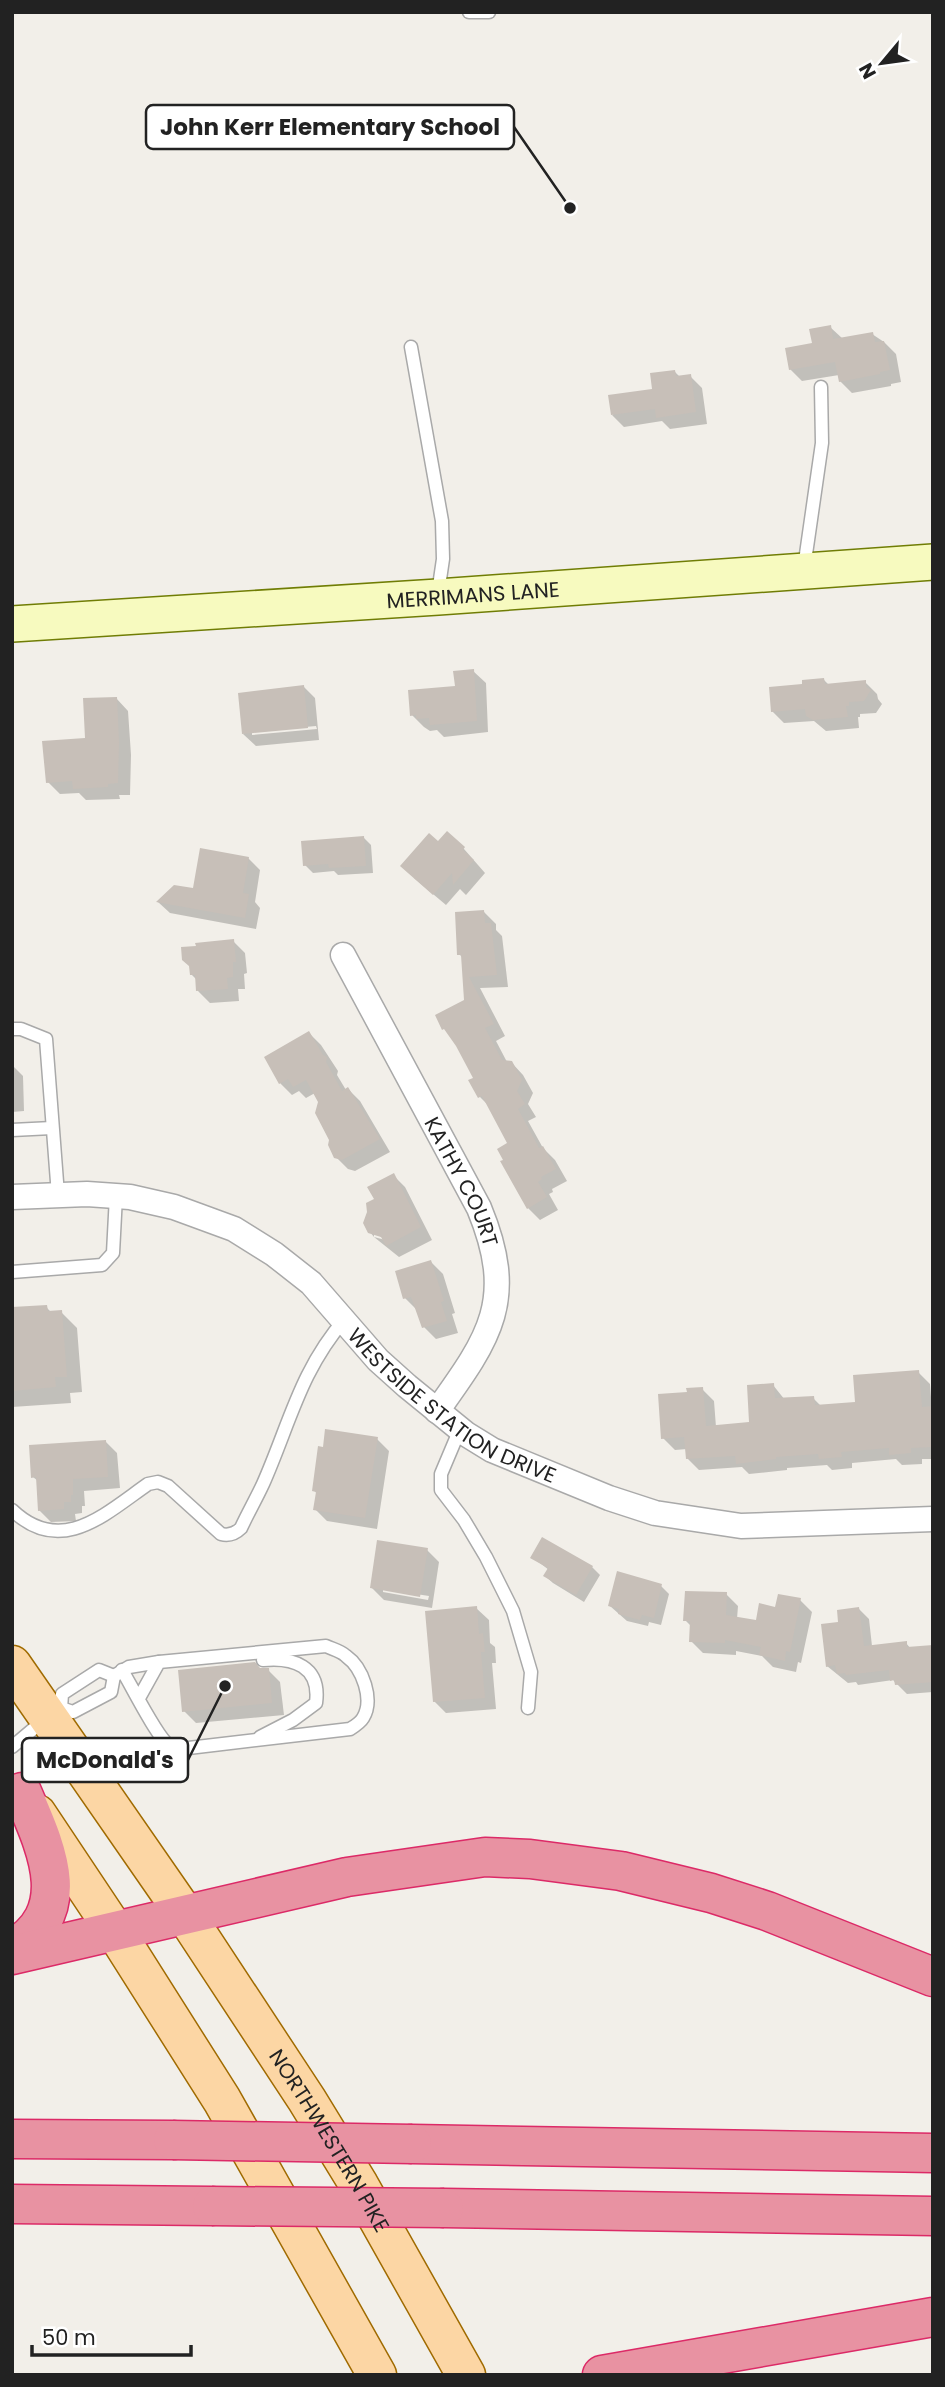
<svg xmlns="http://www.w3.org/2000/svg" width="945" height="2387" viewBox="0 0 945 2387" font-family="Poppins,sans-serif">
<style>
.shadow{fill:#0003;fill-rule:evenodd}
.building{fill:#c7bfb8}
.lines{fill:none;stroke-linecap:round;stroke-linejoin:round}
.service-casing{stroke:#a9a9a9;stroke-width:15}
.minor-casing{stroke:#a9a9a9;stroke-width:27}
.secondary-casing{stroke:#707d05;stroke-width:38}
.primary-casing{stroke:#a06b00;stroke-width:41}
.motorway-casing{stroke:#dc2a67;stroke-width:41}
.service{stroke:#fff;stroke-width:12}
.minor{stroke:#fff;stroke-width:24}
.secondary{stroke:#f7fabf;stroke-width:35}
.primary{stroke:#fcd6a4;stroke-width:38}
.motorway{stroke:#e892a2;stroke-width:38}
.motorway-bridge-casing{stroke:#dc2a67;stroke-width:41;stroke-linecap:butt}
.motorway-bridge{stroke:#e892a2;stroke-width:38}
.labels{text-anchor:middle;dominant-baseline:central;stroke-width:5;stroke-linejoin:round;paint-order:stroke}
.street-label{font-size:21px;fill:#222;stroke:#fff}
.leader{fill:none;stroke:#222;stroke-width:2.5}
.callout-dot{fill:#222;stroke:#fff;stroke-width:2.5}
.callout{fill:#fff;stroke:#222;stroke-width:2.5}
.callout-label{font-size:23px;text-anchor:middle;font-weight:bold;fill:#222}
</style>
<rect width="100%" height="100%" fill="#f2efe9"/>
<!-- shadow -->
<g class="shadow">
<path d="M830,327L843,339L872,334L884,342L896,354L901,382L891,384V386L852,393L840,381L839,375L802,381L790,369Z"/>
<path d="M675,372L680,377L690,376L702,388L707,424L670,429L662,421L624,427L612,415L654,390Z"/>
<path d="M473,671L486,683L488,732L444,737L437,730L430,731L424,727L412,715L457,687Z"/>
<path d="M824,680L829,685L865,682L877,694L878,699L882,704L876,713L860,714V717H858L859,728L826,731L814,721L784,723L772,711L804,686Z"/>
<path d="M303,686L315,698L319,740L256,746L243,734ZM316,726L317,729L252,735V732Z"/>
<path d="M116,698L128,711L131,755L130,795H119L120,799L86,800L79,793L60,794L47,781L87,740Z"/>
<path d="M363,837L371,845L373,873L338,875L334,871L313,873L305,865Z"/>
<path d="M438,843L464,849L485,873L466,895L460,889L446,905L414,878Z"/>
<path d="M248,858L260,870L255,902L260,908L256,929L170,913L158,902L194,890Z"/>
<path d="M484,912L496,924V930L502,936L508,987L480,988L505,1036L496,1041L507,1062H511L523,1075L533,1093L528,1104L536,1117L528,1121L543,1148L555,1160L567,1181L552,1189L553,1192L549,1194L558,1210L540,1220L528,1208L510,1144L490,1107L480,1097L475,1078L463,958L459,954Z"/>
<path d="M233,941L245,953L247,973L244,974L245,989H238L239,1001L210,1003L198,991L197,980L191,974Z"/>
<path d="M309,1033L321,1045L338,1071L337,1075L346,1090L348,1089L360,1101L390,1152L355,1171L348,1169L336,1157L320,1102L315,1093L306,1098L299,1091L292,1095L280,1083Z"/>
<path d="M12,1065L23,1076L24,1111L12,1112Z"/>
<path d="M393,1175L405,1187L432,1240L399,1257L374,1237L389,1241L374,1233V1237L370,1232L376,1200Z"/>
<path d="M431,1262L443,1274L455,1313L452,1314L458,1333L436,1339L424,1327L417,1310L405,1298Z"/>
<path d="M12,1305L13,1309L46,1307L52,1313L61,1312L77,1328L82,1392L70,1393L71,1403L12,1407Z"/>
<path d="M918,1372L930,1384L931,1397H933V1459H922V1464L902,1465L896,1459L852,1463V1468L832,1470L827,1465L787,1468V1470L749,1474L742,1467L699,1470L687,1458V1449L675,1450L663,1438L688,1393L702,1389L714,1401L716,1427L751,1423L773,1385L785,1400L813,1398L822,1407L857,1404Z"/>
<path d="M377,1439L389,1451L377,1529L327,1521L315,1509L317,1494L314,1490Z"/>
<path d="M105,1441L117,1453L120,1488L84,1491L85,1506H82V1513L75,1514L76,1521L51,1522L39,1510L38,1481L33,1477Z"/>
<path d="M427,1550L439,1562L432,1608L384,1600L372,1588ZM383,1589L429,1596L428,1600L383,1592Z"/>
<path d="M532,1557L592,1567L600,1575L584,1602L553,1583L545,1576L549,1570Z"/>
<path d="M661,1586L669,1594L661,1625L649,1622L648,1626L627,1621L610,1606Z"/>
<path d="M726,1594L738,1606L737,1619L757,1622L776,1609L800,1600L812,1612L801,1663L798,1662L796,1672L773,1667L762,1656L736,1651V1655L703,1653L691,1641V1626L685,1620Z"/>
<path d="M476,1608L489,1620L490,1643L495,1647L496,1663H492L496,1709L446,1713L434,1701Z"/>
<path d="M859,1609L869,1619L872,1646L906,1643L911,1649L933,1646V1692L907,1694L893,1680L858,1685L856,1682L848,1683L827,1666L840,1624Z"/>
<path d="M268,1670L280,1682L284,1715L196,1723L184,1711Z"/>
</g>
<!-- building -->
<g class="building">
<path d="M831,325L833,339L873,332L875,342L884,341L890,370L880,372V374L839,382L835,362L789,370L785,348L812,343L809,329Z"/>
<path d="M675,370L676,376L691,374L696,412L656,418L655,409L611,415L608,395L652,389L650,373Z"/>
<path d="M474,669L477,721L430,725L429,718L416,719V715L410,716L408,690L455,686L453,671Z"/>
<path d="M824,678L825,684L866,680V687L871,690L864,701L849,702V706H846L848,717L813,720L806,716L805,709L771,712L769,687L802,684V680Z"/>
<path d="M304,685L308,728L242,734L238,693Z"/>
<path d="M117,697L119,742L118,783L108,784V787L73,789L72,781L46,783L42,741L85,738L83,698Z"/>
<path d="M447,831L465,847L463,850L474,860L453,885L452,873L433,895L400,866L429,833L438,841Z"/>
<path d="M364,836L366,866L329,868L328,864L303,866L301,841Z"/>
<path d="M200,848L249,857L243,893L249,894L245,918L156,902L174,885L193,888Z"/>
<path d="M484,910L485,923H491L497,975L469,977L494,1024L485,1028L502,1060L512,1061L522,1080L517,1091L525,1104L518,1109L539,1148L543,1146L556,1169L541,1177L542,1179L538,1182L547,1197L527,1209L500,1161L503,1160L497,1149L507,1143L482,1096L478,1098L468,1080L473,1078L456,1046L444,1029L442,1030L435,1015L464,1000L461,955H457L455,912Z"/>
<path d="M234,939L236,962H233V977L227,978L228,989L196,991L195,975H190L189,966L182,960L181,947L196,946L195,943Z"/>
<path d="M309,1031L323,1055L327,1057L326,1062L342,1091L348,1087L380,1139L342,1160L334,1158L328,1145L329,1140L315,1113L318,1102L306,1080L293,1087L288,1079L279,1084L264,1057Z"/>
<path d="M394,1173L421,1227L386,1246L381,1237L368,1233L363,1223L367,1212L366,1203L374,1199L367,1187Z"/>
<path d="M431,1260L444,1301L441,1302L447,1321L422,1328L411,1297L403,1299L395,1271Z"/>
<path d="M47,1305L48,1311L62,1310L67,1377H55L56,1387L12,1391V1307Z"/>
<path d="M919,1370L922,1407L933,1406V1447L911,1448V1453L889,1455V1448L841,1452L842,1457L819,1459L818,1454L776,1457V1459L736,1464L735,1456L686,1459L684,1437L661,1439L658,1394L687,1392L686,1388L703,1387L706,1426L749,1422L747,1385L774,1383L775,1398L814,1396L815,1405L855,1402L853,1375Z"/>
<path d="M325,1429L378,1437L365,1518L313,1510L316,1492L312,1491L318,1446L323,1447Z"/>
<path d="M106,1440L108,1477L73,1479V1495H71V1502H64V1509L38,1511L36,1477L31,1478L29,1445Z"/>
<path d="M542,1537L593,1566L576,1595L543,1576L548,1568L530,1558Z"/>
<path d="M377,1540L428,1548L420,1597L370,1588Z"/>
<path d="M617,1571L662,1584L654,1618L642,1615L640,1620L618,1614L619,1609L608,1606Z"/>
<path d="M685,1591L727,1592L726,1615L756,1620L759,1603L775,1607L778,1594L801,1598L790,1652L786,1651L785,1661L759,1655L761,1647L725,1640V1643L689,1642L690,1621H683Z"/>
<path d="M477,1606L479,1634L483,1633L485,1652H481L485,1698L433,1702L425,1611Z"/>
<path d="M859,1607L864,1646L907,1641V1647L933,1645V1682L895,1685L894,1680L890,1681L889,1670L846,1675L845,1673L837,1674L835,1665L826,1667L821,1624L838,1622L837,1610Z"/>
<path d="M255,1662L260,1668H269L272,1703L182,1712L178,1670Z"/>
</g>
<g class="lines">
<defs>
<g id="service">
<path d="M469,12H489"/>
<path d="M411,347L442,521L443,559L438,593"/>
<path d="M804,568L822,443L821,387"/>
<path d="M12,1029H21L46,1039L58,1195"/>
<path d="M12,1130L52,1128"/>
<path d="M12,1272L102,1265L113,1253L116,1196"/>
<path d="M460,1429L441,1474V1490L464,1520L486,1557L513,1611L531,1672L528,1708"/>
<path d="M12,1510C61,1557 105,1514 148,1484L158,1482L168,1486L221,1534C229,1536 235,1534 241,1528C248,1513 256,1499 263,1484C290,1423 300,1371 345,1319"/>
<path d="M122,1670C131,1685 158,1739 169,1745C173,1747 177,1748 180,1749L350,1729C355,1726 360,1723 363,1718C374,1700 363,1668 346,1656C341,1651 332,1649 326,1646L159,1662L139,1698"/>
<path d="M61,1708L73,1712L111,1692L114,1676L129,1667L159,1662"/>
<path d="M61,1708L62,1694L99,1670L114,1676"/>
<path d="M260,1737L293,1720L316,1703C321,1666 293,1657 263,1660"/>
<path d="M12,1747L44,1720"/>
</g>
<g id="minor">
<path id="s1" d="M343,955L479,1208C517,1300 490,1337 437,1411"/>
<path id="s2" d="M12,1197L87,1194L130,1197L174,1207L234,1229L274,1254L311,1283L378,1360L407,1386L466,1434L492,1450L609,1498L655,1513L741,1526L933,1519"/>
</g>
<g id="secondary">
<path id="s3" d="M12,624L438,597L933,562"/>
</g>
<g id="primary">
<path id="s4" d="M12,1665L184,1913L307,2100L359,2185L466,2375"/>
<path d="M37,1814L115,1931L222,2100L377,2375"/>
</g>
<g id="motorway">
<path d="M12,1949C78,1911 45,1846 22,1792"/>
<path d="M12,1955L347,1877L485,1857L530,1859L621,1871L711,1893L767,1911L933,1977"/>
<path d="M12,2139L173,2140"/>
<path d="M412,2144L933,2153"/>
<path d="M12,2204L212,2206"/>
<path d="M444,2208L933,2216"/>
<path d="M602,2375L933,2317"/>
</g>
</defs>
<!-- service casing -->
<use href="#service" class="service-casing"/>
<!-- minor casing -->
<use href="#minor" class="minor-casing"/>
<!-- secondary casing -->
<use href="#secondary" class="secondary-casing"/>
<!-- primary casing -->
<use href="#primary" class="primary-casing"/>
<!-- motorway casing -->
<use href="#motorway" class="motorway-casing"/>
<!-- service -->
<use href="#service" class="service"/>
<!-- minor -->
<use href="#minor" class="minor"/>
<!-- secondary -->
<use href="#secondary" class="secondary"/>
<!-- primary -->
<use href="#primary" class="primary"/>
<!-- motorway -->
<use href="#motorway" class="motorway"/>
<defs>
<g id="motorway-bridge">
<path d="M173,2140L412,2144"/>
<path d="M212,2206L444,2208"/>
</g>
</defs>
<!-- motorway-bridge casing -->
<use href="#motorway-bridge" class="motorway-bridge-casing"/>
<!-- motorway-bridge -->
<use href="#motorway-bridge" class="motorway-bridge"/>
</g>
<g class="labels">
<!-- street labels -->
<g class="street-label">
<text stroke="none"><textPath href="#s3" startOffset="462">MERRIMANS LANE</textPath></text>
<text stroke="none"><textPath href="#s1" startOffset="256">KATHY COURT</textPath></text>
<text stroke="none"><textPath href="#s2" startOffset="511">WESTSIDE STATION DRIVE</textPath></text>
<text stroke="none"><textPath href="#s4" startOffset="572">NORTHWESTERN PIKE</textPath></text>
</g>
</g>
<!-- callouts -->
<path class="leader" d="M570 208L514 127M225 1686L188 1760"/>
<g class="callout-dot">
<circle cx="570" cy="208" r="7"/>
<circle cx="225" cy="1686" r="7"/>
</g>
<g class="callout">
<rect x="146" y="105" width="368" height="44" rx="7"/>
<rect x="22" y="1738" width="166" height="44" rx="7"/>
</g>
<g class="callout-label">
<text x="330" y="135">John Kerr Elementary School</text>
<text x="105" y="1768">McDonald's</text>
</g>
<!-- border -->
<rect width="945" height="2387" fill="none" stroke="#222222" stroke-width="28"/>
<!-- north arrow -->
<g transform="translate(882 63) rotate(241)" stroke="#ffffff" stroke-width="5" paint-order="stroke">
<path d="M0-5L12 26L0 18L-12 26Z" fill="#222222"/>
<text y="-10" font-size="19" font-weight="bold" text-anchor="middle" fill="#222222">N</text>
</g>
<!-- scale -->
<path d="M32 2345v10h159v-10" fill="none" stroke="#222222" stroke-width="3.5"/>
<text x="42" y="2345" font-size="21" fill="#222222" stroke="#ffffff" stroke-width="5" paint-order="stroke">50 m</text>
</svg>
